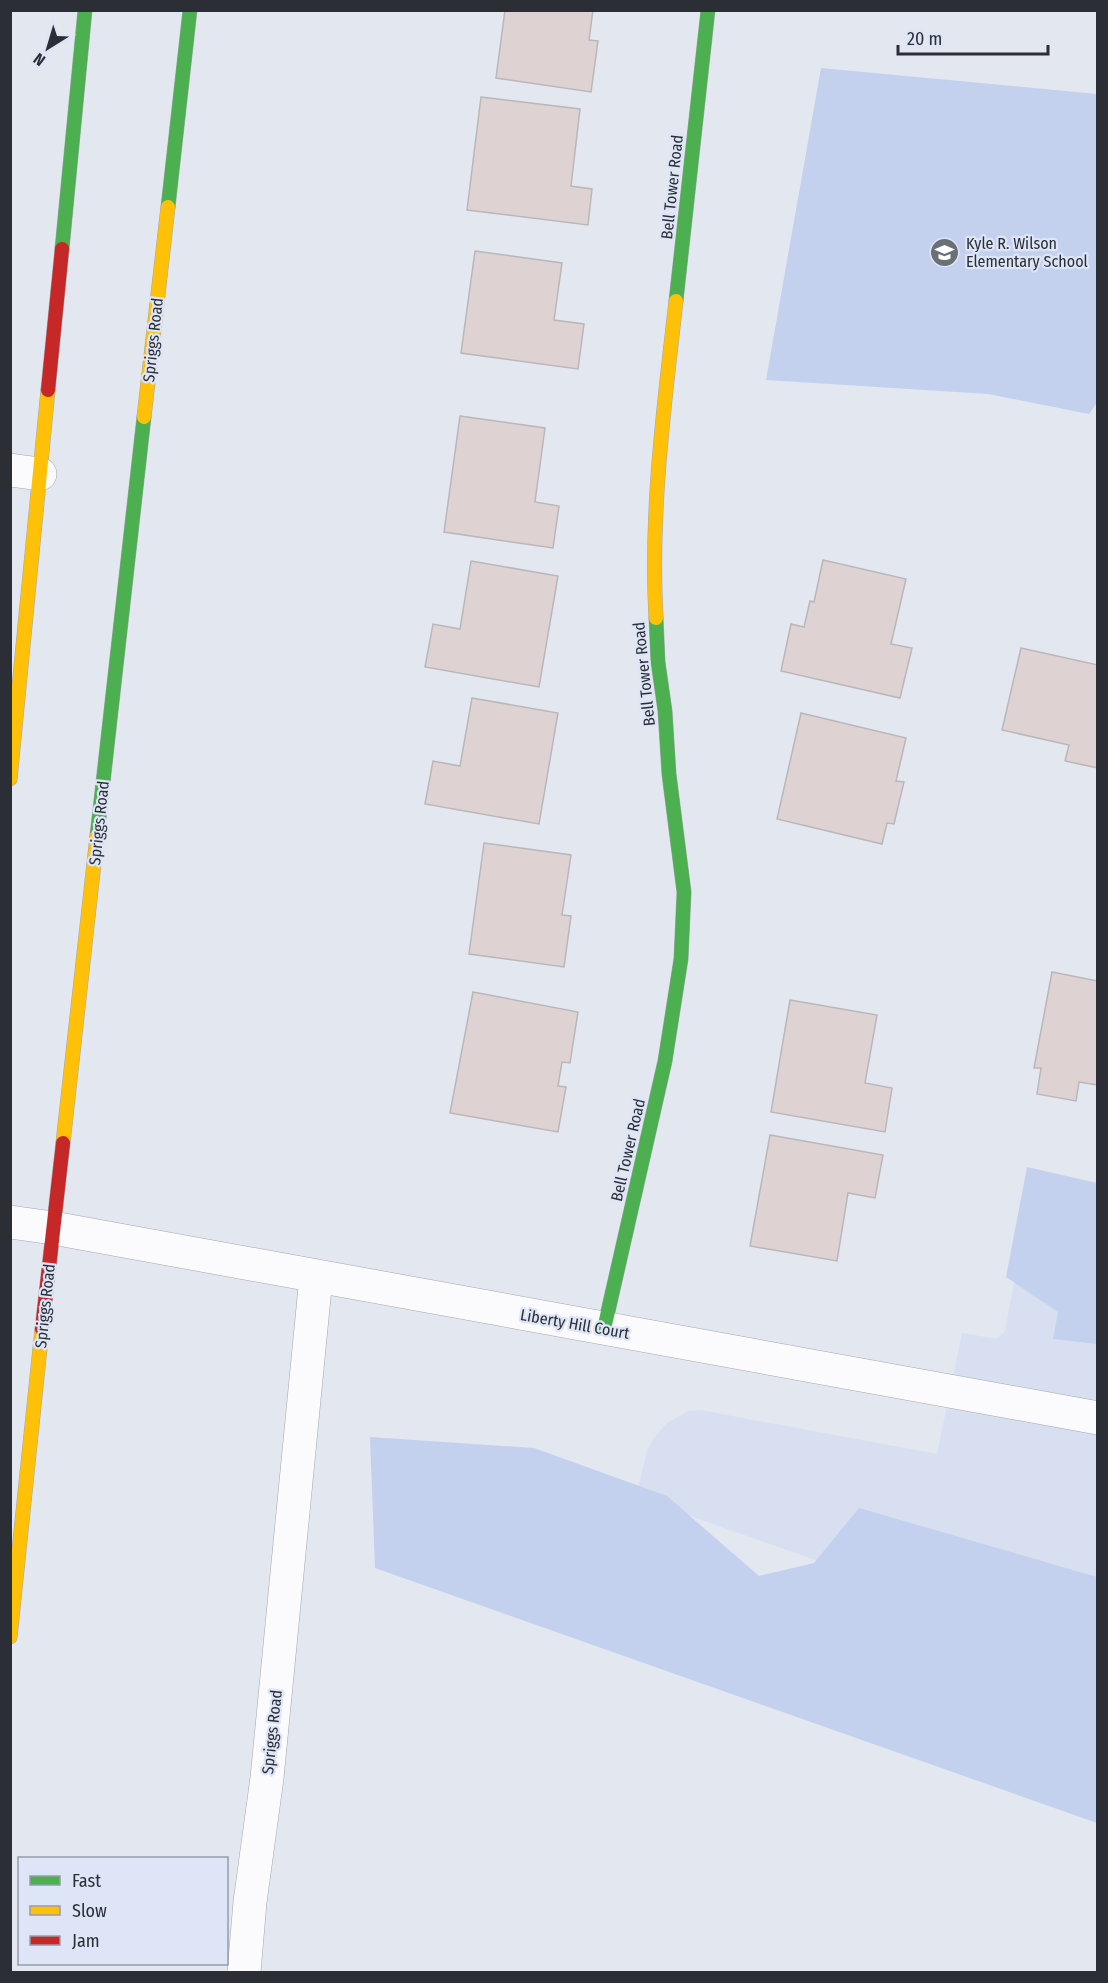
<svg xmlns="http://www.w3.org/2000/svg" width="1108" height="1983" viewBox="0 0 1108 1983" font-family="'Fira Sans Condensed',sans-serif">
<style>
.built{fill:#d7dff0}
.green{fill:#c3d1ef}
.building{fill:#ded2d3;stroke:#b9b7ba;stroke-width:1.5}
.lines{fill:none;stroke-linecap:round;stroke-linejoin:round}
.street-casing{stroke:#a4a7ae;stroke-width:34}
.fast-casing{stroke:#a4a7ae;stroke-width:15}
.slow-casing{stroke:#a4a7ae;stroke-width:15}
.jam-casing{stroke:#a4a7ae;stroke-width:15}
.street{stroke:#fbfbfd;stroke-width:33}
.fast{stroke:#4caf50;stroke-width:14}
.slow{stroke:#ffc107;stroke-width:14}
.jam{stroke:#c62828;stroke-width:14}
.labels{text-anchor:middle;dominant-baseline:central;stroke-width:4.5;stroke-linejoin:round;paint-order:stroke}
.street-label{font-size:16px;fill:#2b2e35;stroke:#dde5f6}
.poi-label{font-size:16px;fill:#2b2e35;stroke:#dde5f6;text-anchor:start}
</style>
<rect width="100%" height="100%" fill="#e3e7f0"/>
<!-- built -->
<path class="built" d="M1032,1188L1097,1203V1659L636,1497L647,1451L654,1438L667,1423L689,1411L700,1410L937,1454L962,1333L997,1339L1005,1331Z"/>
<!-- green -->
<g class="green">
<path d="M821,68L1097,94L1098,401L1089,414L988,394L766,380Z"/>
<path d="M1027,1167L1097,1183V1344L1053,1339L1058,1312L1006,1277Z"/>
<path d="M370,1437L534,1448L667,1496L759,1576L814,1563L859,1508L1097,1577V1823L375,1568Z"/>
</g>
<!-- building -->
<g class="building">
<path d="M505,10H593L589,40L598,41L591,92L496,78Z"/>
<path d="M481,97L580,109L571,186L592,189L588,225L467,210Z"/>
<path d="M475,251L562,263L554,320L584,324L578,369L461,353Z"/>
<path d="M460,416L545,428L535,502L559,506L553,548L444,532Z"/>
<path d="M823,560L906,579L891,644L912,648L900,698L781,671L791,624L804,627L810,601L814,602Z"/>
<path d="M471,561L558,576L539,687L425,667L433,624L460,629Z"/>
<path d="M1021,648L1098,665V768L1065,761L1069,745L1002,730Z"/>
<path d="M472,698L558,713L539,824L425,804L433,761L460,766Z"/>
<path d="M801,713L906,738L896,781L904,782L894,824L887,823L882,844L777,819Z"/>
<path d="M484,843L571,855L562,915L571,916L564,967L469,954Z"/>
<path d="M1052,972L1098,981V1085L1079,1082L1076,1101L1037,1094L1041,1068H1034Z"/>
<path d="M473,992L578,1012L570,1063L562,1062L558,1086L566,1087L558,1132L450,1113Z"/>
<path d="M790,1000L877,1015L865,1083L892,1088L885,1132L771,1112Z"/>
<path d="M770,1135L883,1155L875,1198L848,1193L837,1261L750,1246Z"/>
</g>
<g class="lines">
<defs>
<g id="street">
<path d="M10,470L40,474"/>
<path d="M10,1222L53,1228L1098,1418"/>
<path d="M244,1972L250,1902L267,1778L316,1277"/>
</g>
<g id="fast">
<path d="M168,207L190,10"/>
<path d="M62,249L85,10"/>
<path d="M676,301L708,10"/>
<path d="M97,836L144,417"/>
<path d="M604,1329L665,1061L681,959L684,892L669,774L665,711L658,662L656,618"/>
</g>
<g id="slow">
<path d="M144,417L168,207"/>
<path d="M656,618C650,512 664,407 676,301"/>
<path d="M10,779L48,390"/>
<path d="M63,1143L97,836"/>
<path d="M10,1637L42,1329"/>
</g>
<g id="jam">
<path d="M48,390L62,249"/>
<path d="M42,1329L63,1143"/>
</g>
</defs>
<!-- street casing -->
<use href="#street" class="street-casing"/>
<!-- fast casing -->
<use href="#fast" class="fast-casing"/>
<!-- slow casing -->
<use href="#slow" class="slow-casing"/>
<!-- jam casing -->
<use href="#jam" class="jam-casing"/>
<!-- street -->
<use href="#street" class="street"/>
<!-- fast -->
<use href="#fast" class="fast"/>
<!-- slow -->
<use href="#slow" class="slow"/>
<!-- jam -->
<use href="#jam" class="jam"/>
</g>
<!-- icons -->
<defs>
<symbol id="school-disc" viewBox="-11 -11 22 22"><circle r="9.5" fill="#6b6f76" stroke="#dde5f6"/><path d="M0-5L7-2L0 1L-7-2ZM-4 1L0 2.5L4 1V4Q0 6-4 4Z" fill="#fff"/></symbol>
</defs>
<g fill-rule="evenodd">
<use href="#school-disc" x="928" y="236" width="33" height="33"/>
</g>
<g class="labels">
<!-- street labels -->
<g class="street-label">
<text transform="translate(672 187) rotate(-84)">Bell Tower Road</text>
<text transform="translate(153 340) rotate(-84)">Spriggs Road</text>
<text transform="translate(644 674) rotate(-96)">Bell Tower Road</text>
<text transform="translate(99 823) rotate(-84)">Spriggs Road</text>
<text transform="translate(628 1150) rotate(-77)">Bell Tower Road</text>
<text transform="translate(45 1306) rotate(-84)">Spriggs Road</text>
<text transform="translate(575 1324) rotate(10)">Liberty Hill Court</text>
<text transform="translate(272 1732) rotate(-84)">Spriggs Road</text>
</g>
<!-- poi labels -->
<g class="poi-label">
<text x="966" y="243">Kyle R. Wilson<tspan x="966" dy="18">Elementary School</tspan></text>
</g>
</g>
<!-- border -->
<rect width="1108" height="1983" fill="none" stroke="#2b2e35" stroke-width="24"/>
<!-- legend -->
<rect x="18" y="1857" width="210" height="108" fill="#dde5f6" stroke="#969ca9" stroke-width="1.5"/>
<rect x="30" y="1876" width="30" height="9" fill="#4caf50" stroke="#969ca9" stroke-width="1.5"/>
<text x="72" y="1887" font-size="18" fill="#2b2e35">Fast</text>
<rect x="30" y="1906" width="30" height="9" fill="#ffc107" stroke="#969ca9" stroke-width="1.5"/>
<text x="72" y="1917" font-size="18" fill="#2b2e35">Slow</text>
<rect x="30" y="1936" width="30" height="9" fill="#c62828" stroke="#969ca9" stroke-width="1.5"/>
<text x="72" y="1947" font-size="18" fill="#2b2e35">Jam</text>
<!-- north arrow -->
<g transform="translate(48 48) rotate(217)" stroke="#dde5f6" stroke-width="4.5" paint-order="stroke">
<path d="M0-4.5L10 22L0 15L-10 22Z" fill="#2b2e35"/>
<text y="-9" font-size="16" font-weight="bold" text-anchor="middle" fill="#2b2e35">N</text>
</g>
<!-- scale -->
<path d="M898 45v9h150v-9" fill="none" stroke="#2b2e35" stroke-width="3"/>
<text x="907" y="45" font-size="18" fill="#2b2e35" stroke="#dde5f6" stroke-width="4.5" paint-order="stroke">20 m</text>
</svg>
